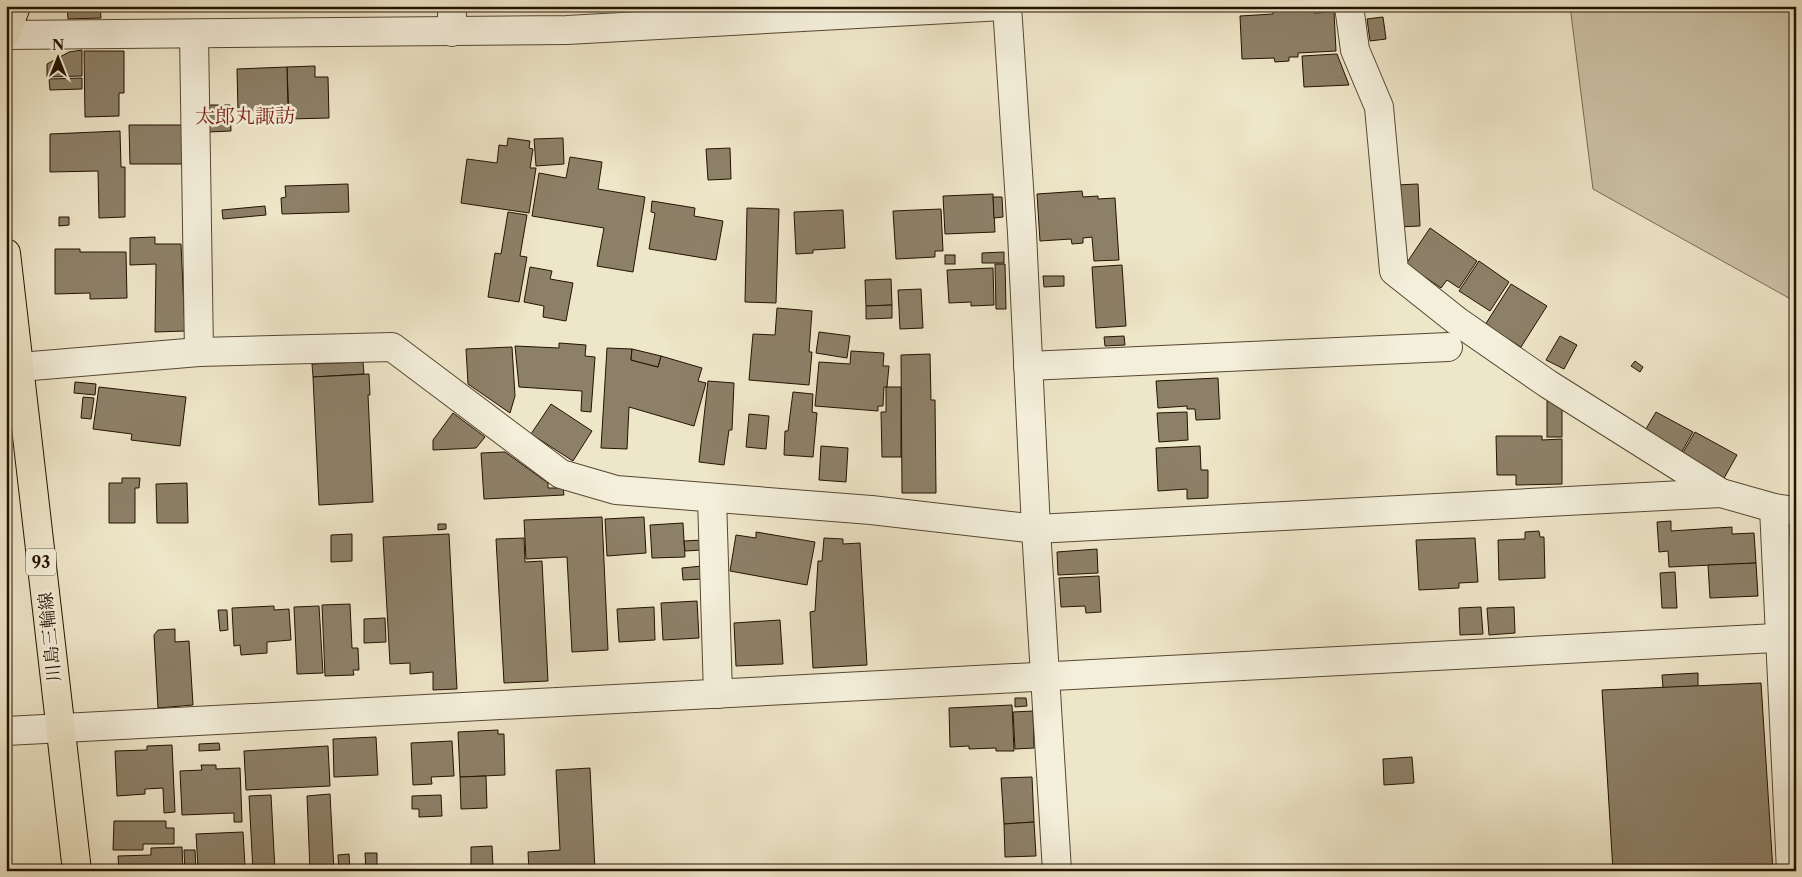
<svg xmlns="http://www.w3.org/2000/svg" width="1802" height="877" viewBox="0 0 1802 877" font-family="'Libre Caslon Text','Noto Serif JP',serif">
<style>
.green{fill:#ccc2a6;stroke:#786a53}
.building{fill:#8d8068;stroke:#241200}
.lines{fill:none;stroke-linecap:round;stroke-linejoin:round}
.minor-casing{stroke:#564732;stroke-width:30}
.major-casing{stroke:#241200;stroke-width:30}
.minor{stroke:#f4efdb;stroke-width:28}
.major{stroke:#eee6c8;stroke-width:28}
.labels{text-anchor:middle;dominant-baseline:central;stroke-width:5;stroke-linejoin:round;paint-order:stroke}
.shield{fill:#f4efdb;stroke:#625442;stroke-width:1}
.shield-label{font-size:16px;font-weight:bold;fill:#241200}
.street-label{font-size:18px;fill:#241200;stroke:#f4efdb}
.quarter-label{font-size:20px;fill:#7a1f14;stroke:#f4efdb}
</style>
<rect width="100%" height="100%" fill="#eee6c8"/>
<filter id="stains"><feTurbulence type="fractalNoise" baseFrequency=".004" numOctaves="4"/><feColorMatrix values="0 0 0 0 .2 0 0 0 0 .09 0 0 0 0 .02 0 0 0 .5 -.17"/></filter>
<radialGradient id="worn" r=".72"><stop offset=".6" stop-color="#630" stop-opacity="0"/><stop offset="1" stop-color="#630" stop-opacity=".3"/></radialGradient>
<!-- green -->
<path class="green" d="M1570,6H1796V302L1593,189Z"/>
<!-- building -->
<g class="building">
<path d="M67,6H100L101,18L68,19Z"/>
<path d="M634,6H665L635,8Z"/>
<path d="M1314,7V13L1334,12L1336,51L1298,53V57H1289V61L1275,62L1274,58L1242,59L1240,16L1273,14V10Z"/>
<path d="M1383,17L1386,39L1370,41L1367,19Z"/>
<path d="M82,50V76L47,77V64L69,52Z"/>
<path d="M84,51H124V93H119V116L85,117Z"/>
<path d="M1337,54L1349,85L1304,87L1302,56Z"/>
<path d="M315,66V77H328L329,118L289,119L287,67Z"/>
<path d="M287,67L288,110L238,111L237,69Z"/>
<path d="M82,78V89L50,90L49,79Z"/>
<path d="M207,105H230L231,131L208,132Z"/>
<path d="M129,125H183V164H130Z"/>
<path d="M120,131L121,167H125V217L99,218L98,171L50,172V134Z"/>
<path d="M508,138L530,141L529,148L533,149L530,168H536L529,213L461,203L467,159L497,163L499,145L507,146Z"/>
<path d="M563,138L564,164L536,166L534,139Z"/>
<path d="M730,148L731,179L708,180L706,149Z"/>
<path d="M570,157L602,162L598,189L645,197L633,272L597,266L604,228L532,216L539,173L566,178Z"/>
<path d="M348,184L349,212L282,214L281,198L286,197L285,186Z"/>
<path d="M1418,184L1420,226L1398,227L1396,185Z"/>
<path d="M1082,191L1083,197L1098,196V199L1115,198L1119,260L1094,261L1092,237L1083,238V243L1072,244L1071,239L1040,241L1037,194Z"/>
<path d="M993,194L995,232L945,234L943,196Z"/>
<path d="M993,197H1002L1003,217L994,218Z"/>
<path d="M652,201L695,208L694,216L723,221L716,260L649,249L655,213L651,212Z"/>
<path d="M265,206L266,215L223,219L222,210Z"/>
<path d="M747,208L779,209L776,303L745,302Z"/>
<path d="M941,209L943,251H935V257L896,259L893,211Z"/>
<path d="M843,210L845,248L813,250V253L796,254L794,212Z"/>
<path d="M508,212L527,215L520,256L527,257L519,302L488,297L495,253L501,254Z"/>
<path d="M59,217H69V225L59,226Z"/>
<path d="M1430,228L1477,261L1459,288L1447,280L1441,288L1406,264Z"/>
<path d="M155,237V244H181L185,331L155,332L156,264L130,265V238Z"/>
<path d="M55,249H80V252H126L127,298L90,299V293L55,294Z"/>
<path d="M1004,252V263H982V253Z"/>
<rect x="945" y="255" width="10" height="9"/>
<path d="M1479,261L1509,282L1490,311L1459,291Z"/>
<path d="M995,264H1005L1006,309H996Z"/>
<path d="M1122,265L1126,326L1096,328L1092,267Z"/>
<path d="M530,267L552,271L550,279L573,283L566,321L543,317L544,306L524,302Z"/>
<path d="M993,268L994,305L971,306V302L949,303L947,270Z"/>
<path d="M1043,276H1064V286L1044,287Z"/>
<path d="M891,279L892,305L866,306L865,280Z"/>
<path d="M1511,284L1547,306L1521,347L1485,325Z"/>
<path d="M921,289L923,328L900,329L898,290Z"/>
<path d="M892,305V318L866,319V306Z"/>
<path d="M777,308L812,311L809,352H812L809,385L749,380L753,334L775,335Z"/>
<path d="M819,332L850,336L847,358L816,353Z"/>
<path d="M1124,336L1125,345L1105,346L1104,337Z"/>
<path d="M1560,336L1577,345L1564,369L1546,360Z"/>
<path d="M559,343L586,345L585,356L595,357L591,412L581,411L582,391L519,387L515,346L559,348Z"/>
<path d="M512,347L515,396L510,413L468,384L466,349Z"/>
<path d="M607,348L632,349L631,360L658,367L661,356L702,368L698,381L706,383L694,426L629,407L627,449L601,448Z"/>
<path d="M632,349L661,356L658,367L631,360Z"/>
<path d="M851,351L884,353L883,366H889L887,387H884L883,406H878V411L815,406L819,362L850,364Z"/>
<path d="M930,354L931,400H935L936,493H902L901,355Z"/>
<path d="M1635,361L1643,367L1640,372L1631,366Z"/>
<path d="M363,362L364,374L313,377L312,364Z"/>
<path d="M369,374L370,395H368L373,502L319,505L313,377Z"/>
<path d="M1218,378L1220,419L1196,420L1195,409H1187V406L1158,408L1156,381Z"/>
<path d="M708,381L734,383L732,430H729L724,465L699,462Z"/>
<path d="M75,382L96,384L95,395L74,393Z"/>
<path d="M99,387L186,397L180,446L131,440L132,434L93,429Z"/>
<path d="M886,387H901V457H882L881,412H886Z"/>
<path d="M793,392L813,394L812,412L817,413L813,457L784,455L785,431H788Z"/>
<path d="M83,397L94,398L91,419L81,418Z"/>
<rect x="1547" y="401" width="15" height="36"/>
<path d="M551,404L592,431L573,461L531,434Z"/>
<path d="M1187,412L1188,440L1159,442L1157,413Z"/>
<path d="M1656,412L1693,432L1680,455L1643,434Z"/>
<path d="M453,413L485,437L476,448L433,450V440Z"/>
<path d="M749,414L769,416L766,449L746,447Z"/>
<path d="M1695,432L1737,455L1723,480L1681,456Z"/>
<path d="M1496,436H1542V440L1562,439V484L1516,485V475H1497Z"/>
<path d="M821,446L848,448L846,482L819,480Z"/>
<path d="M1200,446L1201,470H1208V498L1187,499V489L1158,491L1156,448Z"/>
<path d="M505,452L548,483V488H563L564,495L484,499L481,453Z"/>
<path d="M122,478H140L139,488H135V523H109V483H122Z"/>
<path d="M187,483L188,523H157L156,484Z"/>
<path d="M602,517L608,650L572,652L567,557L526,559L524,520Z"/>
<path d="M644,517L646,553L607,556L605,519Z"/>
<path d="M1671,521V531L1732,527V534L1754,533L1756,563L1669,567L1668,551L1659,552L1657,522Z"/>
<path d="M683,523L685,557L652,558L650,525Z"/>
<path d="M438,524H446V529L438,530Z"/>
<path d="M1539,531L1540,537H1544L1545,578L1499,580L1498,540L1525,539V532Z"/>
<path d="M756,532L815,542L807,585L730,571L736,535L756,538Z"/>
<path d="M352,534V561L331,562V535Z"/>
<path d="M449,534L457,689L433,690V672L410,674V663L390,664L383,537Z"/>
<path d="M524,538L525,562L542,561L548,681L504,683L496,539Z"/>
<path d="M824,538L843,539V544L860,543L867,665L813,668L810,612L815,611L818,561H822Z"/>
<path d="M1475,538L1478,582L1459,583V588L1419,590L1416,540Z"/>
<path d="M702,540V550L685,551L684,541Z"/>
<path d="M1097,549L1098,573L1058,575L1057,552Z"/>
<path d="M1756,563L1758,596L1710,598L1708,565Z"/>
<path d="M702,566L703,579L683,580L682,568Z"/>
<path d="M1675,572L1677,608H1662L1660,573Z"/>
<path d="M1099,576L1101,612L1086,613L1085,606L1061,607L1059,578Z"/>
<path d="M697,601L699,638L663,640L661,603Z"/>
<path d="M350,604L352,648H358L359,670H353L354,675L325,676L322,605Z"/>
<path d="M274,606V610L289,609L291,640L267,642V653L241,655L240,645L234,646L232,608Z"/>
<path d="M319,606L323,673L297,674L294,607Z"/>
<path d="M654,607L655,640L619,642L617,609Z"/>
<path d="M1481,607L1483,634L1460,635L1459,608Z"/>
<path d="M1514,607L1515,633L1489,635L1487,608Z"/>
<path d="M218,610H227L228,630L220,631Z"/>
<path d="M385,618L386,642L364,643V619Z"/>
<path d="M780,620L783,664L736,666L734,623Z"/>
<path d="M175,629V642L189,641L193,705L158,708L154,635L158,630Z"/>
<path d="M1698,673V686L1663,688L1662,675Z"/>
<path d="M1761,683L1773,871H1613L1602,690Z"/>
<path d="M1015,698H1026L1027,706L1015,707Z"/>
<path d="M1012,705L1014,751H996V748L969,749V746L950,747L949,708Z"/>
<path d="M1033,711L1034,748L1015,749L1013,712Z"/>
<path d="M498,730V734H504L505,775L460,777L458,732Z"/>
<path d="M376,737L378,775L334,777L333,739Z"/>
<path d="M452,741L454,776L431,777L432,784L413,785L411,743Z"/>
<path d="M219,743L220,750L199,751V744Z"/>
<path d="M172,745L175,812L164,813L163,788L145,789V794L117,796L115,751L147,750V746Z"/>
<path d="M328,746L330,786L246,790L244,751Z"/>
<path d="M1412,757L1414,783L1384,785L1383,759Z"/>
<path d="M201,765H216V769L240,768L242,822H234V813L182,815L180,771L202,770Z"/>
<path d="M590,768L595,871H529L528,852L560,850L556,770Z"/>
<path d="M486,776L487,808L461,809L460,777Z"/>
<path d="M1032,777L1034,822L1004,824L1001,778Z"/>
<path d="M330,794L334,871H310L307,796Z"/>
<path d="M271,795L275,871H253L249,796Z"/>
<path d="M441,795L442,816L419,817V809H412V796Z"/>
<path d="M114,821H166V828H174V844H143V850H113Z"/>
<path d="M1034,822L1036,856L1005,857L1004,824Z"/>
<path d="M243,832L245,866L198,868L196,834Z"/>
<path d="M492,846L493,866L471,867V847Z"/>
<path d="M182,847L183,871H119L118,856L151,855V848Z"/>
<path d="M184,850H195L196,871H185Z"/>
<path d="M365,853H377V871H366Z"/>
<path d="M349,854L350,871H339L338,855Z"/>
<path d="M467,868V871L429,870Z"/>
<path d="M506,868V871H473V870Z"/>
</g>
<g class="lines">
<defs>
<g id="minor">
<path d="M452,6V32"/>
<path d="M1007,6L1022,233L1036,529L1057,871"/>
<path d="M1349,6L1355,50L1379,107L1394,271L1457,321L1548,384L1721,493L1774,508L1796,511"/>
<path d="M194,34L199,352"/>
<path d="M6,35L567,30L1003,6"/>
<path d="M1028,366L1448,347"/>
<path d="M20,367L199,352L392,347L561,474L616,490L871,510L1036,529L1721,493"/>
<path d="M712,498L718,694"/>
<path d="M1774,508L1791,871"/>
<path d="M6,731L1796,637"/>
</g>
<g id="major">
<path d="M6,34L16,6"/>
<path d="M6,253L77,871"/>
</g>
</defs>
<!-- minor casing -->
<use href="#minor" class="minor-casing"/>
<!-- major casing -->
<use href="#major" class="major-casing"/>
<!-- minor -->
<use href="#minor" class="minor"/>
<!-- major -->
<use href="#major" class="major"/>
</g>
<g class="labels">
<!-- shield labels -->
<rect class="shield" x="26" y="548.5" width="30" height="27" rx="4"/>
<g class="shield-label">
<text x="41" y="562">93</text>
</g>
<!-- street labels -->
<g class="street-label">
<text transform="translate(50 637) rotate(-96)">川島三輪線</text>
</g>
<!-- quarter labels -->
<g class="quarter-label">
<text x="245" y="116">太郎丸諏訪</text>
</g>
</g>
<!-- margin -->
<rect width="1802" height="877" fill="none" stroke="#eee6c8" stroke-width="25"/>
<rect x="8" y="8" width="1787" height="862" fill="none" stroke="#241200" stroke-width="2.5"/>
<rect x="12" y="12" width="1777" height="852" fill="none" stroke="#241200"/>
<!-- north arrow -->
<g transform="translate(58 58)" stroke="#f4efdb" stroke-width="4" paint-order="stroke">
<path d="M0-4L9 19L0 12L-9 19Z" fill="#241200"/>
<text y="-8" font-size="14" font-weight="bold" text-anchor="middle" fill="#241200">N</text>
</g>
<rect width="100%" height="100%" filter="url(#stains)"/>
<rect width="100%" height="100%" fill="url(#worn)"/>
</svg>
